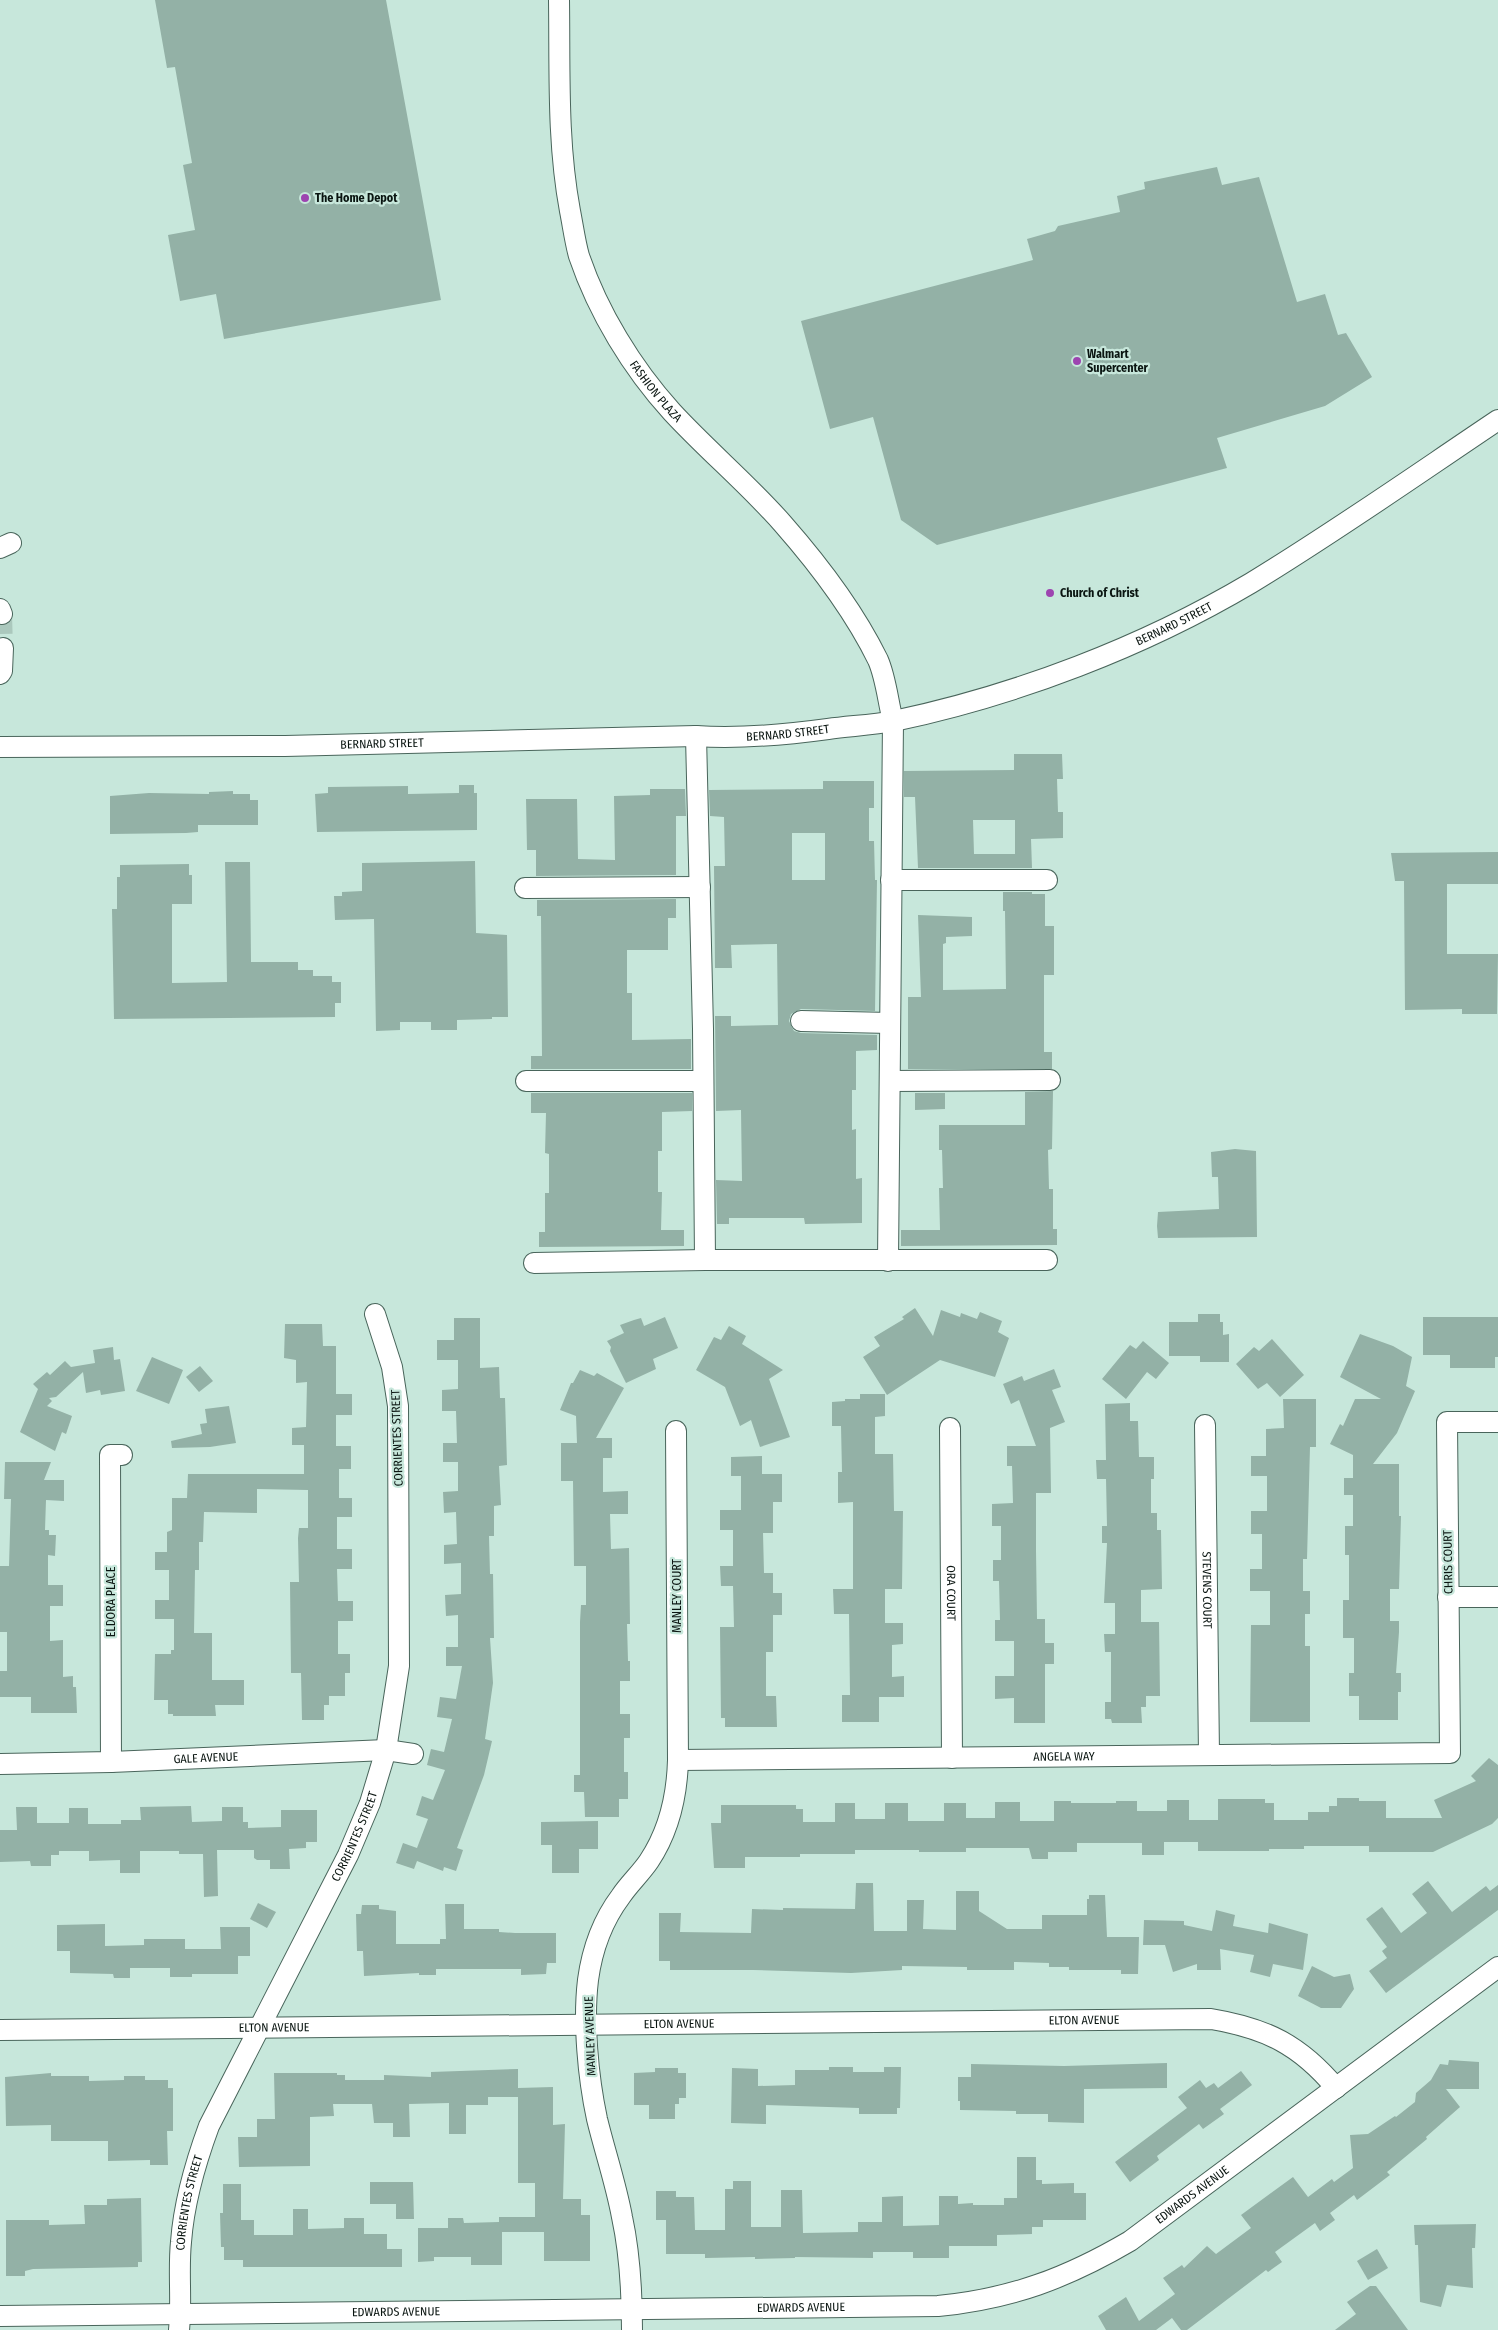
<svg xmlns="http://www.w3.org/2000/svg" width="1498" height="2330" viewBox="0 0 1498 2330" font-family="'Fira Sans Condensed',sans-serif">
<style>
.building{fill:#93b1a6;fill-rule:evenodd}
.lines{fill:none;stroke-linecap:round;stroke-linejoin:round}
.minor-tunnel{stroke:#abc8bd;stroke-width:20;stroke-dasharray:20 10;stroke-linecap:butt}
.minor-casing{stroke:#49655b;stroke-width:22}
.minor{stroke:#fff;stroke-width:20}
.poi-dot{fill:#9d44b0;stroke:#c7e7db;stroke-width:2}
.labels{text-anchor:middle;dominant-baseline:central;stroke-width:4.5;stroke-linejoin:round;paint-order:stroke}
.poi-label{font-size:12px;font-weight:bold;fill:#0a1511;stroke:#c7e7db;text-anchor:start}
.street-label{font-size:12px;fill:#0a1511;stroke:#c7e7db}
</style>
<rect width="100%" height="100%" fill="#c7e7db"/>
<!-- building -->
<g class="building">
<path d="M155,0H386L441,300L224,339L216,294L180,301L168,235L195,230L183,165L192,163L175,67L167,68Z"/>
<path d="M1217,167L1222,185L1259,177L1297,302L1325,294L1338,335L1346,333L1372,377L1325,406L1217,438L1227,468L937,545L901,520L873,417L830,429L801,321L1033,260L1027,239L1055,231L1058,226L1120,212L1117,196L1145,189L1144,182Z"/>
<path d="M1014,754H1062L1063,779H1057L1058,812H1063V838L1031,839L1032,868H918L915,797H904V771L1014,770ZM973,820H1015V854H974Z"/>
<path d="M823,781H874V808H869V841H874L875,880H877L875,1011L801,1009L791,1014L789,1021L794,1031L801,1033L877,1035V1050L856,1051V1090H852V1130L856,1129V1179L862,1178V1223L805,1224L804,1218H729V1224H717L716,1180L742,1181L741,1110L716,1111L715,1016H731V1026L778,1025L777,944L731,945L732,968H715L714,866H725L724,817L710,816L709,790L823,789ZM792,833H825V880H792Z"/>
<path d="M459,785H474V793H477V830L317,832L315,794L328,793V787L408,786V794L459,793Z"/>
<path d="M650,789H685L686,816H676V875L536,876V850H527L526,799H577L578,859L615,860L614,796L650,795Z"/>
<path d="M233,791V794H250V800H258V825H198V832L186,833L110,834V796L149,793L209,794V792Z"/>
<path d="M1498,852V884H1447V954H1498L1497,1014H1462V1009L1405,1010L1404,881H1395L1391,853Z"/>
<path d="M475,861L476,933L507,935L508,1017H492V1019L457,1020V1030H431V1022H400V1030L376,1031L374,919L335,920L334,896H342V892L362,891V863Z"/>
<path d="M225,862H250L251,962H298V970H313V976H332V982H341V1003H335V1017L114,1019L112,909H117V877H120V865L189,864V875H192V904H172V983L227,982Z"/>
<path d="M1003,892H1032V894H1045V926H1054V975H1044V1052H1052V1069H908V997H921L918,915L972,917V936L946,937V943L943,944V990L1006,989L1005,911H1003Z"/>
<path d="M676,899V918H668V950H627V993H632V1040L691,1039V1069H531V1056H542L541,916H537V900Z"/>
<path d="M1053,1091L1052,1149L1048,1150L1049,1189H1053V1229H1057V1245L901,1246V1230H940L939,1188H943L942,1150H939V1125H1025V1092Z"/>
<path d="M531,1093H692V1111L662,1112V1151H658V1192H662L661,1230H684V1246L539,1247V1232H545V1193H549V1154L545,1153L546,1113H531Z"/>
<path d="M915,1093H945V1109L915,1110Z"/>
<path d="M1235,1149L1256,1151L1257,1237L1158,1238L1157,1226L1158,1212L1219,1209L1218,1177H1212L1211,1152Z"/>
<path d="M915,1308L933,1336L941,1310L960,1317L961,1313L977,1319L980,1312L1002,1321L998,1332L1009,1338L995,1377L940,1360L887,1395L863,1357L880,1346L874,1337L904,1319L902,1317Z"/>
<path d="M1198,1314H1220V1322H1223V1335L1229,1334V1362H1200V1356H1169V1322H1198Z"/>
<path d="M665,1317L678,1348L653,1359L656,1369L626,1383L610,1351L611,1347L607,1341L624,1333L620,1325L634,1320L641,1318L644,1326Z"/>
<path d="M1423,1317H1498V1357H1495V1368H1450V1355H1423Z"/>
<path d="M454,1318H480V1368L499,1367L500,1398H505L507,1465L499,1466L501,1505L494,1506V1536H489L490,1574H493L494,1638H490L493,1683L485,1739L492,1741L484,1775L457,1848L463,1850L456,1871L444,1867L443,1871L417,1861L414,1869L396,1863L403,1843L417,1848L428,1819L416,1815L422,1796L433,1800L445,1770L427,1765L431,1749L444,1752L452,1719L437,1717L440,1697L456,1699L462,1666H446V1647H458V1615L446,1616L445,1595L461,1594V1563L444,1564V1545L457,1544L456,1512L444,1513L443,1492L458,1491V1462H443V1443H457L456,1411H442V1390L458,1389V1360H437V1340H454Z"/>
<path d="M285,1324H322L323,1346H336V1394H352V1415H336V1446H351V1469H339V1498H352V1517H337V1549H352V1569H337L338,1601H353V1621H338V1654H350V1673H345V1696H329V1705H324V1720H302L301,1673H291L290,1582H299L298,1538L299,1528H308V1490L257,1489V1513L204,1512L203,1542H199V1570H195L194,1633H212V1680H244V1705H215L216,1716H173V1714H168V1700H154L155,1654H171V1650H174V1619H155V1600H169V1570H155V1552H167V1532L172,1530V1498H187L188,1474H304V1445H292V1428L306,1427L307,1382L296,1383V1360L284,1358Z"/>
<path d="M729,1326L746,1336L742,1344L783,1370L769,1379L790,1437L760,1447L751,1420L740,1426L725,1387L696,1370L714,1337L721,1340Z"/>
<path d="M1360,1334L1393,1346L1412,1357L1406,1386L1415,1391L1397,1433L1373,1464H1399V1516H1401L1399,1589H1390V1621H1399V1632L1396,1673H1401V1692H1398V1720H1359V1696H1349V1673H1354V1638H1343V1600H1349V1555H1345V1526H1353V1495H1344V1478H1353V1455L1330,1444L1340,1424L1343,1426L1355,1399H1381L1340,1377Z"/>
<path d="M1272,1339L1304,1375L1280,1397L1267,1383L1258,1389L1236,1364L1254,1347L1259,1351Z"/>
<path d="M1143,1341L1169,1363L1156,1379L1147,1372L1126,1399L1102,1379L1130,1345L1136,1349Z"/>
<path d="M113,1347L114,1360L120,1359L125,1391L101,1395L100,1390L86,1393L83,1372L56,1397L49,1398L52,1401L47,1406L72,1416L66,1434L62,1432L55,1451L20,1432L38,1389L33,1384L47,1372L50,1375L65,1361L71,1367L95,1363L93,1350Z"/>
<path d="M152,1357L183,1370L169,1404L136,1391Z"/>
<path d="M200,1366L213,1381L199,1392L186,1377Z"/>
<path d="M1054,1369L1061,1387L1052,1390L1065,1422L1050,1428L1051,1493H1036V1551L1037,1619H1045V1643H1054V1664H1045V1723H1014V1698L995,1699V1676H1014V1641H995V1620H1000L999,1581H993V1560H1001V1526H992V1504L1013,1503L1012,1466H1007V1446H1036L1019,1400L1011,1404L1003,1384L1022,1376L1024,1381Z"/>
<path d="M580,1370L594,1376L597,1373L624,1388L596,1438H612V1458H603V1492L628,1491V1514H610L611,1549L629,1548L630,1624H627L628,1661H630V1681H620V1714H630V1738H624V1772H628V1799H619V1817H585L584,1792H574V1775H580V1622L581,1605H586V1566H574L573,1481H561V1443H577L576,1416L560,1410L571,1383H573Z"/>
<path d="M860,1394H885V1416L875,1417V1454H893L894,1511H903L902,1589H885V1623H903V1644L892,1645V1677L904,1676V1697H879V1722H842V1695H850L849,1614H834L833,1589H853V1502L838,1503V1472H842L841,1426H832V1402L845,1401V1399H860Z"/>
<path d="M1283,1399H1316V1447H1310L1307,1559H1303V1591H1310V1614H1305V1646H1310V1722H1250L1251,1625H1270V1591H1250V1569H1262V1534H1251V1511H1267V1476H1251V1456H1266V1429L1284,1428Z"/>
<path d="M1130,1403V1421H1138L1139,1457H1154V1479H1151V1513H1157V1530H1161L1162,1589L1141,1590V1622H1159L1160,1696H1146V1707H1141L1142,1723H1112L1111,1719H1105V1702H1111V1652H1105L1104,1634H1115V1603H1104L1107,1543H1102V1526H1107L1106,1479H1097L1096,1460H1106L1105,1404Z"/>
<path d="M229,1406L236,1443L210,1447L172,1448L171,1441L202,1434L200,1424L207,1423L205,1409Z"/>
<path d="M762,1456V1474H782V1502H773V1533H763L764,1573H773V1593H782V1615H773V1652H766V1696H776L777,1727H725V1718H721L720,1627H734L733,1586H721L720,1566H733V1530H720V1510H741V1476H731V1457Z"/>
<path d="M5,1462H51L44,1480H64V1501L46,1500L45,1530H49V1535H56L55,1556L48,1555V1585H63V1606H50V1641L63,1640V1677L73,1676V1687H76L77,1713H31V1697H0V1671H7V1632H0V1566H9L11,1499H4Z"/>
<path d="M1489,1758L1498,1765V1818L1492,1824L1433,1852H1369V1846H1304V1849H1269V1851H1198V1842H1164V1855H1142V1843H1077V1852H1048V1859H1032L1029,1848H966V1852H919V1850H855V1854H800V1857H745V1868H714L711,1823H721V1805H796V1809H803V1822H835V1803H855V1819H885V1803H908V1821H944V1803H966V1818H995V1802H1020V1821H1054V1801H1071V1803H1116V1801H1137V1811H1167V1800H1189V1820H1218V1799H1265V1803H1274V1820H1308V1812H1329V1806H1337V1798H1359V1801H1386V1818H1442L1434,1800L1476,1781L1471,1776Z"/>
<path d="M191,1806L192,1822L222,1821V1807H243V1822H248V1828L281,1827V1810H317V1842H306V1848L289,1849L290,1869H270V1860H257L254,1858V1850H217L218,1896L204,1897L203,1854H179V1851H140V1873H120V1860L89,1861V1851H59V1855H51V1866H31L30,1861L0,1862V1830H17L16,1807H37V1823H69V1808H88V1824H121V1820H141L140,1807Z"/>
<path d="M598,1821V1849H579V1873H552V1845H541V1822Z"/>
<path d="M1428,1881L1452,1912L1486,1886L1490,1891L1498,1885V1910L1386,1993L1369,1971L1387,1958L1382,1951L1387,1947L1366,1919L1382,1907L1401,1933L1427,1913L1412,1894Z"/>
<path d="M856,1883H873L874,1931H907V1900H924L923,1929L956,1930V1891H979V1911L1007,1929H1042V1915H1087V1899H1089V1895H1105L1107,1937H1139L1138,1974H1121V1970H1069V1967H1049V1963L1014,1962V1970H967V1967L902,1966V1970L851,1973L753,1970H670V1961H659V1913H681L680,1932L751,1933L752,1909L783,1910V1908L855,1909Z"/>
<path d="M258,1903L276,1912L267,1928L250,1919Z"/>
<path d="M445,1904H464V1929H499V1932L515,1933H556V1963H547L546,1974L521,1975V1969H436V1975H419V1973L364,1976L363,1951H357L356,1914H361L362,1905H379V1909L396,1911V1944H440V1939H446Z"/>
<path d="M1216,1910L1235,1915L1233,1926L1268,1933L1269,1923L1308,1934L1303,1970L1273,1964L1270,1977L1250,1972L1254,1955L1220,1949L1221,1970H1197V1964L1173,1972L1165,1945H1143L1144,1920L1184,1921V1925L1212,1931Z"/>
<path d="M105,1924V1946L144,1945V1939H185V1949H221L220,1927H250V1956H238V1974H192V1977H170V1968H130V1978H114L113,1974L70,1973V1951H57V1925Z"/>
<path d="M1312,1966L1334,1977L1350,1974L1354,1989L1341,2008H1321L1298,1996Z"/>
<path d="M1449,2060L1479,2062V2089H1446L1460,2107L1426,2137L1427,2139L1387,2172L1390,2175L1357,2200L1354,2195L1330,2213L1335,2220L1320,2231L1315,2223L1275,2252L1282,2262L1268,2272L1266,2270L1187,2330H1181L1172,2318L1156,2330H1106L1098,2316L1126,2297L1139,2321L1175,2294L1163,2278L1182,2265L1184,2268L1207,2246L1216,2254L1251,2228L1241,2215L1293,2177L1308,2197L1332,2179L1334,2182L1353,2168L1350,2135L1368,2134L1395,2116L1396,2117L1415,2102L1416,2093L1431,2080L1440,2064L1448,2065Z"/>
<path d="M1167,2063V2088L1084,2089V2123L1048,2122V2114H1016V2111L960,2110V2101H958V2077H971V2064L1064,2066Z"/>
<path d="M829,2067H853V2072H884V2067H901L900,2108H897V2114H859V2108L766,2105V2124L731,2123L732,2068L758,2069V2086L795,2085V2070H829Z"/>
<path d="M655,2068H678V2073H686V2098H679V2104H675V2119H649V2105H634V2073L655,2072Z"/>
<path d="M518,2069V2088L553,2087V2125L565,2124L563,2199H581V2215H590V2261H544V2232H502V2265H471V2257H434V2261L418,2262V2228H448V2218H463L464,2223L499,2222V2217H535V2183H518V2097H488V2105H466V2134H449V2103L409,2104L410,2137H393V2123H374L372,2104H333L334,2116L310,2117V2166L239,2167L238,2137H257V2119H275L274,2073H337V2075H345V2080H384V2075L431,2077V2072Z"/>
<path d="M1241,2071L1252,2085L1220,2109L1224,2114L1203,2129L1199,2124L1157,2156L1159,2160L1130,2182L1115,2162L1187,2108L1178,2097L1200,2080L1206,2088L1214,2083L1218,2088Z"/>
<path d="M51,2073V2076H89V2081L124,2080V2076H145V2080H168V2088H173V2131H167L168,2165H150V2160L108,2161V2141H51V2125L6,2126L5,2077Z"/>
<path d="M1017,2157H1036V2180H1042V2184L1074,2183V2193H1086V2220H1043V2227H1032V2234L997,2235V2246H949V2258H913V2252H873V2258L795,2257V2258L755,2259V2257L705,2258V2254H666V2220H656V2191H676V2197H694L695,2230H725V2189H733V2181H751V2227H781V2190H802L803,2233L858,2232V2222H882V2197L903,2196V2226L939,2225V2196H958V2204L973,2203V2205H1004V2198H1017Z"/>
<path d="M370,2182H413L414,2219H396V2204H370Z"/>
<path d="M223,2184H241V2220H254V2235H293V2209H308V2229L344,2228V2218H364V2234H387V2249H402V2267H243V2260H224V2247H221L220,2213H223Z"/>
<path d="M141,2198L142,2262H138V2267L33,2269L25,2271V2276H6V2220H49V2225L85,2224L84,2205H107V2199Z"/>
<path d="M1476,2224L1475,2248H1472L1473,2288L1447,2285L1441,2307L1420,2302L1418,2245H1415L1414,2225Z"/>
<path d="M1377,2249L1388,2268L1368,2280L1357,2261Z"/>
<path d="M1370,2286H1376L1408,2330H1335L1356,2314L1347,2302Z"/>
</g>
<g class="lines">
<!-- minor-tunnel -->
<path class="minor-tunnel" d="M2,614L3,648"/>
<defs>
<g id="minor">
<path id="s1" d="M559,0C560,71 557,141 570,211C573,226 575,242 579,256C598,312 632,368 672,412C708,451 749,485 783,524C819,565 854,611 878,660C886,678 888,702 893,721L888,1261"/>
<path d="M0,548L11,543"/>
<path d="M0,609L2,614"/>
<path d="M0,674L2,671L3,648"/>
<path d="M696,736L703,1029L705,1260"/>
<path id="s2" d="M0,747L285,746L696,736C741,739 784,735 828,729C850,726 872,725 894,721C1017,695 1143,647 1251,583C1335,532 1416,475 1498,420"/>
<path d="M891,880H1047"/>
<path d="M525,888L700,887"/>
<path d="M801,1021L890,1023"/>
<path d="M526,1081H703"/>
<path d="M890,1081L1050,1080"/>
<path d="M534,1263L705,1260H1047"/>
<path id="s3" d="M1205,1425L1209,1755"/>
<path id="s4" d="M950,1428L952,1758"/>
<path d="M1448,1597H1498"/>
<path id="s5" d="M678,1760L1450,1753L1447,1422H1498"/>
<path d="M111,1762L110,1455H122"/>
<path id="s6" d="M0,1764L111,1762L386,1750L413,1754"/>
<path id="s7" d="M0,2030L1211,2019C1266,2028 1300,2045 1336,2088"/>
<path id="s8" d="M0,2316L938,2306C1011,2299 1067,2278 1130,2241L1498,1967"/>
<path id="s9" d="M179,2330C182,2301 178,2271 181,2242C184,2201 195,2164 209,2126L348,1855L370,1803L386,1750L399,1666L398,1406L392,1367L375,1314"/>
<path d="M632,2330C632,2292 630,2254 622,2217C616,2184 605,2152 597,2119C588,2077 583,2022 588,1980C592,1950 603,1920 621,1896C629,1884 641,1873 649,1861C669,1831 677,1796 678,1760L676,1431"/>
</g>
</defs>
<!-- minor casing -->
<use href="#minor" class="minor-casing"/>
<!-- minor -->
<use href="#minor" class="minor"/>
</g>
<!-- markers -->
<g class="poi-dot">
<circle cx="305" cy="198" r="5"/>
<circle cx="1077" cy="361" r="5"/>
<circle cx="1050" cy="593" r="5"/>
</g>
<g class="labels">
<!-- poi labels -->
<g class="poi-label">
<text x="315" y="198">The Home Depot</text>
<text x="1087" y="354">Walmart<tspan x="1087" dy="14">Supercenter</tspan></text>
<text x="1060" y="593">Church of Christ</text>
</g>
<!-- street labels -->
<g class="street-label">
<text stroke="none"><textPath href="#s1" startOffset="414">FASHION PLAZA</textPath></text>
<text stroke="none"><textPath href="#s2" startOffset="1192">BERNARD STREET</textPath></text>
<text stroke="none"><textPath href="#s2" startOffset="788">BERNARD STREET</textPath></text>
<text stroke="none"><textPath href="#s2" startOffset="382">BERNARD STREET</textPath></text>
<text transform="translate(397 1438) rotate(-92)">CORRIENTES STREET</text>
<text transform="translate(1448 1562) rotate(-91)">CHRIS COURT</text>
<text stroke="none"><textPath href="#s3" startOffset="165">STEVENS COURT</textPath></text>
<text stroke="none"><textPath href="#s4" startOffset="165">ORA COURT</textPath></text>
<text transform="translate(677 1596) rotate(-90)">MANLEY COURT</text>
<text transform="translate(111 1602) rotate(-90)">ELDORA PLACE</text>
<text stroke="none"><textPath href="#s5" startOffset="386">ANGELA WAY</textPath></text>
<text stroke="none"><textPath href="#s6" startOffset="206">GALE AVENUE</textPath></text>
<text stroke="none"><textPath href="#s9" startOffset="532">CORRIENTES STREET</textPath></text>
<text stroke="none"><textPath href="#s7" startOffset="1084">ELTON AVENUE</textPath></text>
<text stroke="none"><textPath href="#s7" startOffset="679">ELTON AVENUE</textPath></text>
<text stroke="none"><textPath href="#s7" startOffset="274">ELTON AVENUE</textPath></text>
<text transform="translate(590 2036) rotate(-92)">MANLEY AVENUE</text>
<text stroke="none"><textPath href="#s8" startOffset="1220">EDWARDS AVENUE</textPath></text>
<text stroke="none"><textPath href="#s9" startOffset="128">CORRIENTES STREET</textPath></text>
<text stroke="none"><textPath href="#s8" startOffset="801">EDWARDS AVENUE</textPath></text>
<text stroke="none"><textPath href="#s8" startOffset="396">EDWARDS AVENUE</textPath></text>
</g>
</g>
</svg>
